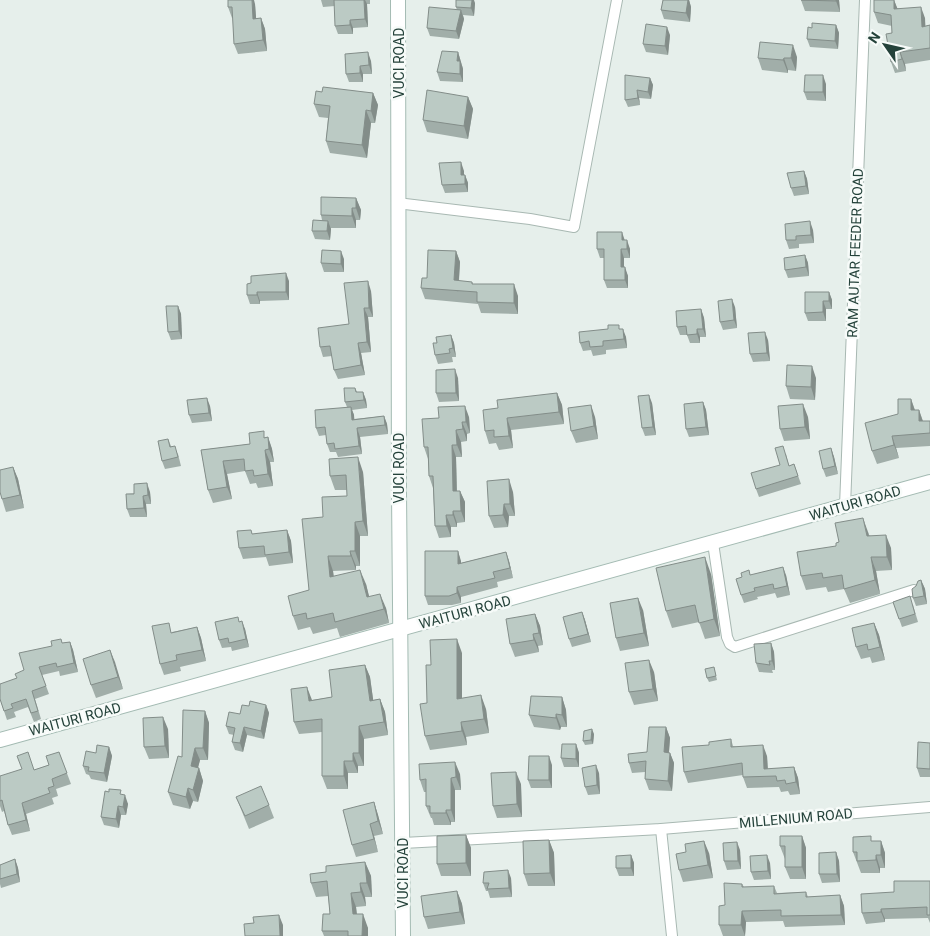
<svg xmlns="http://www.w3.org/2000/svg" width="930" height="936" viewBox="0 0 930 936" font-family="Roboto,sans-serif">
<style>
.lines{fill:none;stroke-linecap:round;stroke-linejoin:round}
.minor-casing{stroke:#a8b8b2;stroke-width:12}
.secondary-casing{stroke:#a4bbb3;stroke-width:16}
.minor{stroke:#fff;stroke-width:10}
.secondary{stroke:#fff;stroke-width:14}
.wall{fill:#a1aea9}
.shaded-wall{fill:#838d89}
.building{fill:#bbcac4;stroke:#838d89}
.labels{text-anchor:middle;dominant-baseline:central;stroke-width:5;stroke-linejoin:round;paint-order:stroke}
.street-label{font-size:14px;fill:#24423a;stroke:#f7fbf9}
</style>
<rect width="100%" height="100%" fill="#e6efeb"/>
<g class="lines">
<defs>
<g id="minor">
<path d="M397,203L530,219L574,227L617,0"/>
<path d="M845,506L865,0"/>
<path d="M713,543L727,637L730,644L735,647L914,590"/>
<path d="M661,829L672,936"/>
<path d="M403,843L661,829L930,807"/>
</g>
<g id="secondary">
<path d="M398,0L399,492L403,936"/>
<path d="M0,740L930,482"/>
</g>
</defs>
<!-- minor casing -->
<use href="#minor" class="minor-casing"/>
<!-- secondary casing -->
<use href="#secondary" class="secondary-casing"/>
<!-- minor -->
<use href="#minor" class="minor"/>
<!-- secondary -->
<use href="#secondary" class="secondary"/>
</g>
<!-- wall -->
<g class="wall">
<path d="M321,0H370V4H367L368,27L353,28V34H338L335,26V6L323,7Z"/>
<path d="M663,0H689L691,7L690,22L664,19L661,10Z"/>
<path d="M801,0H839L840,12L805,11Z"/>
<path d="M874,0H894L897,8L925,18V26L930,25V60L905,64L906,71L895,73L891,62L892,26L878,23L874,12Z"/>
<path d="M475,3L474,16L463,15L464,19L459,39L430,36L427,28L457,10L456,7Z"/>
<path d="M255,4L256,19L261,18L265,29L267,51L238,54L234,44L233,18H232L228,7Z"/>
<path d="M836,25L839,33L838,49L810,47L807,39Z"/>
<path d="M670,35L668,55L646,52L643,44Z"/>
<path d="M458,52L463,69V82L440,81L437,72Z"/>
<path d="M345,54L371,61L372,74H363V82H349L346,74Z"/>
<path d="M797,57L796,71L788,70V73L762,70L758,58Z"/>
<path d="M650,78L653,85L651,99L639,98L640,105L628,107L625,100Z"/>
<path d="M826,84V101L807,100L804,92Z"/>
<path d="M322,92L373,93L378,105L375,123H371L367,158L330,153L326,141L328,118L319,117L314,104Z"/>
<path d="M468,97L473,109L468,139L427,132L423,120Z"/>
<path d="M464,171V175H465L468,183V192L445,193L442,185Z"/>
<path d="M804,171L807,179L809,194L794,196L791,188Z"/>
<path d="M356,198L361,210L360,220H356V228H331L330,240L315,239L312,231L322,220L321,215Z"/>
<path d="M813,230L814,243L799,244V248L789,249L786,240Z"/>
<path d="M625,240L630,249V258H624V267L628,276V288H607L604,280V258H600L597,249Z"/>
<path d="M456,251L460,262L459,281L472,282L473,284L518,296V314L481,313L478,304L425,299L421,288L427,278Z"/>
<path d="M805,255L808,263L809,276L788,278L785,270Z"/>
<path d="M344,259V272H324L321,263Z"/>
<path d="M289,281V300L260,301V304H250L247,295Z"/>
<path d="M371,291L373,317H368L371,352L361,353L365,375L338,379L334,370L332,356L323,357L320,347L349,324Z"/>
<path d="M829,292L832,300V309H826V321H808L805,313Z"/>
<path d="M178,306L181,314L182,339L171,340L168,332Z"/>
<path d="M735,307L737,328L723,330L720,322Z"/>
<path d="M701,309L704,318L706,337H700V343H690L687,335H680L677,327Z"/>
<path d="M620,329L626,337L627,348L606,350V354L593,356L591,350L583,351L580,343Z"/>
<path d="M451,335L454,343L456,357H452L453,362L438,364L435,355L437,343Z"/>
<path d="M768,340L770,361L753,362L750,354Z"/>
<path d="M458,378L459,401L439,402L436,393Z"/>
<path d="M816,378L815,400L790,399L786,386Z"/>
<path d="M355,388L357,392H363L366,400L367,408L352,410L354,415V419L384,416L387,424L388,434L360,437L362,454L338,457L336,452H330L327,444L326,435L319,436L316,428L347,407L345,402Z"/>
<path d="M557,393L562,405L564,424L511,430L513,448L499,450L496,443L489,444L485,431L498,408Z"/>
<path d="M911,399L915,410H919L923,421H930V446L896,448L899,458L877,464L872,451Z"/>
<path d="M703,402L706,410L709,435L689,437L686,429Z"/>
<path d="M652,403L656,435L645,436L642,428Z"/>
<path d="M210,406L212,421L192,423L189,415Z"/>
<path d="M469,417L470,433L467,434V441L461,442L462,457H456L457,491H460L465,502V522L457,523V527H451V537L439,538L435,526L433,488L429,476L428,459L424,447Z"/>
<path d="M595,417L598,439L576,443L571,431Z"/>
<path d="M808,417L810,439L784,441L780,429Z"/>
<path d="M266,437H268L272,449L274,462H270L273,486L258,488L256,483L250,484L245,471L227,474L232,499L213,503L208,490L201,450L250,444Z"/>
<path d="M168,439L171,446L178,454L181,466L165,469L162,461Z"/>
<path d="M831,448L834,457L838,474L826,477L823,469Z"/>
<path d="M786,454L789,466L794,464L801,484L759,497L756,489L780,465Z"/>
<path d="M13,467L18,479L24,508L6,512L2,499Z"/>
<path d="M363,472L368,536H360V566H356V570L333,571L334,577L366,584L369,597L386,608L389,623L340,637L337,628L313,634L310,627L298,630L293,616L309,590L323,517L347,496V490H335L330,476Z"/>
<path d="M150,492L151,504H146L147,517H130L127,509L126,494Z"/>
<path d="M513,492L515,516H509L508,527L494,528L489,516Z"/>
<path d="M287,530L291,541L293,563L269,566L266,557L243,559L239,548L253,534Z"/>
<path d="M868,532L869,535L891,548L892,570L876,571L880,594L850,603L844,589L828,592L826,587L806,590L801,576L836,546L839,542Z"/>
<path d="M458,551L461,563L506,552L509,561L513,578L497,582L498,587L461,597V603L452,605H428L425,596Z"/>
<path d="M711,574L720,636L705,639L699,622L672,628L666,611Z"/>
<path d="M751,575H786L790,595L777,598L775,593L757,597L758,599L744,603L741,595L742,577Z"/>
<path d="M921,580L925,589L927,604L916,606L913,598L916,586Z"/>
<path d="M893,602L913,605L918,622L902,627Z"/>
<path d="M643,610L649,646L620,651L616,638Z"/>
<path d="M582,612L585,620L591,642L572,647L569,639Z"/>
<path d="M535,614L540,626L543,645L538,646L539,652L515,657L510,644Z"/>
<path d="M240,622L245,629L249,647L232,651L231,647L222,648L219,640Z"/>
<path d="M874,623L879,635L885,660L872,663L870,657L861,659L856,647Z"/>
<path d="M197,627L201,638L206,661L180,667L181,671L164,675L160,664L172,632Z"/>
<path d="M70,642L73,650L78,672L60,676L59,671L42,675L49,694L35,699L41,719L34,722L28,707L14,712L16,717L7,720L0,699L24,670L63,643Z"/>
<path d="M771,643L774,652L775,670H772L773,673L759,672L756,663Z"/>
<path d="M110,650L123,689L96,698L91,685Z"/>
<path d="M462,653V698L486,709L489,733L466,737L467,745L430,750L425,736L427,703L431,665Z"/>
<path d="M365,665L370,677L373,700L380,699L385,712L388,735L364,739V766H358V773H348V789H327L322,776V732L299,734L294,722L312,700L332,697Z"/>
<path d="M714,667L717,680L709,682L707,678Z"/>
<path d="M654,672L658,701L634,705L629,692Z"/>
<path d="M562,697L566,710L567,727H561L560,730L534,727L529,715Z"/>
<path d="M266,705L269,713L264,739L247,735L243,752L235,750L232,742L234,735L229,734L226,726L249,706Z"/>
<path d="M205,711L209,723L208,760H200L198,768H199L203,781L198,802L193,801L190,809L173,805L168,792L182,757Z"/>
<path d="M666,727L670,738L669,753H670L674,763L672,791L649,790L645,779V772L632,773L629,763L647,752Z"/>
<path d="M168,729L169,758L149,759L144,747Z"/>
<path d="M594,734L593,744L585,745L583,741Z"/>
<path d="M731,739L733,746L767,756L768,769L794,767L798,778L800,794L790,795L788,791L781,792L779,787L747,788L743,777V775L688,783L684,772L709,745Z"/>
<path d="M930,743V777H920L917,768Z"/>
<path d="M576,744L579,753V767H564L561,758Z"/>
<path d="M109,747L112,756L107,782L91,779L89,775L86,774L83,766L96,753Z"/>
<path d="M59,752L71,784L56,789L58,796L52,798L54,804L26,814L30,831L12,835L8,825L4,811L2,812L0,806V776L34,770L49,765Z"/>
<path d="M552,765V788H531L528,780Z"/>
<path d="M599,773L600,794L588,795L585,787Z"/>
<path d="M460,774L461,790H455V822H451V825H434L432,818H431L426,806V792H424L420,780Z"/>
<path d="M521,784L522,817L497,818L493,806Z"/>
<path d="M122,795L128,804L126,815H121L119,828L104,825L101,817Z"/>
<path d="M236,797L269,805L274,818L249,829Z"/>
<path d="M374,802L378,815L383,834L374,836L378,852L356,857L352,845Z"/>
<path d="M466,835L471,848V876H441L437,864Z"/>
<path d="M802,836L806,848V879H790L785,867V859L780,846Z"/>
<path d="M549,840L554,853L555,886H528L524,874Z"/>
<path d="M873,841H881L885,853V868H880V873H861L853,852Z"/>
<path d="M740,850L741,869L727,870L724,861Z"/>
<path d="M836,852L839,861L840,882L822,883L819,874Z"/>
<path d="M709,853L713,878L683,882L679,870Z"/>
<path d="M631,855L634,863V876H619L616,868Z"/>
<path d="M15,859L18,868L20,882L1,888L0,884V865Z"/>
<path d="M365,862L371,876L372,897H365L366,906L356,907L357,914L368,928V936H324L322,931L330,914L328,896L316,897L311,883L326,872Z"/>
<path d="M770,863L771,879L754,880L751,872Z"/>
<path d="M511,878L512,897L490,898L488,891H486L483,883Z"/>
<path d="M930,881V923L928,918L885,919V922L866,924L862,913L894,892Z"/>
<path d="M742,884L744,887L774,886L777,893L806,892L808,897L840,895L844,906L845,925L785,927L783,921L746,922L745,936H723L719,925L725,905Z"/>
<path d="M457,891L462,904L465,924L428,929L424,917Z"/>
</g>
<!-- shaded-wall -->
<g class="shaded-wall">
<path d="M252,0H254L255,4L257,30L253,19Z"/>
<path d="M364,0H365L367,4L368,27L365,19Z"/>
<path d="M472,0H474L475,3L474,16L471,8Z"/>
<path d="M688,0H689L691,7L690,22L686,13Z"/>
<path d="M836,0H839L840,12L836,1Z"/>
<path d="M894,0L898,10L894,9Z"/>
<path d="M921,7L925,18L926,38L922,27Z"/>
<path d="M461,10L464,19L459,39L456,31Z"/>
<path d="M261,18L265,29L267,51L263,40Z"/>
<path d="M350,20L353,28V34L350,25Z"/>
<path d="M836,25L839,33L838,49L835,41Z"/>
<path d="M667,27L670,35L668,55L665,46Z"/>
<path d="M793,45L797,57L796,71L791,58Z"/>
<path d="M368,52L371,61L372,74L369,65Z"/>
<path d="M458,52L463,69V82L460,74L457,61Z"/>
<path d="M900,52L905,64L906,71L902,59Z"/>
<path d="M784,58L788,70V73L783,60Z"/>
<path d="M360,66L363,74V82L360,73Z"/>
<path d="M823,75L826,84V101L823,92Z"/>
<path d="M650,78L653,85L651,99L648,92Z"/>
<path d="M637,90L639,98L640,105L638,98Z"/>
<path d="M373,93L378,105L375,123L371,111Z"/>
<path d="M468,97L473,109L468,139L464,126Z"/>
<path d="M366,110L371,123L367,158L362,145Z"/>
<path d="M461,162L464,171V183L461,175Z"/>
<path d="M804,171L807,179L809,194L806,186Z"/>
<path d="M465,175L468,183V192L465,184Z"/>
<path d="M356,198L361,210L360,220L356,208Z"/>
<path d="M352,208L356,220V228L352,216Z"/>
<path d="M328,221L331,229L330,240L327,231Z"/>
<path d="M810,221L813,230L814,243L811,235Z"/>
<path d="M622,232L625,241L622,240Z"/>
<path d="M627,240L630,249V258L627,249Z"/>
<path d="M621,249L624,258V276L621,267Z"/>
<path d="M341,251L344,259V272L341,264Z"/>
<path d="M456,251L460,262L458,292L454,280Z"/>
<path d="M805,255L808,263L809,276L806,267Z"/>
<path d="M625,267L628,276V288L625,280Z"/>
<path d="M286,273L289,281V300L286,292Z"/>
<path d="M368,281L371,291L373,317L369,308Z"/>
<path d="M514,284L518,296V314L514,303Z"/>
<path d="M257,292L260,301V304L257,295Z"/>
<path d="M829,292L832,300V309L829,301Z"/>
<path d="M732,299L735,307L737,328L734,320Z"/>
<path d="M823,301L826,309V321L823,312Z"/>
<path d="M178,306L181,314L182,339L179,331Z"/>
<path d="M364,308L368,317L371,352L367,342Z"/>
<path d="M701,309L704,318L706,337L703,329Z"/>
<path d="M623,329L626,337L627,348L624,339Z"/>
<path d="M697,329L700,337V343L697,334Z"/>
<path d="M765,332L768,340L770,361L767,353Z"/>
<path d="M451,335L454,343L456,357L453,348Z"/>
<path d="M358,343L361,353L365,375L361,365Z"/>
<path d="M812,366L816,378L815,400L811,387Z"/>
<path d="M455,369L458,378L459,401L456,393Z"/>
<path d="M363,392L366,400L367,408L364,400Z"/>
<path d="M557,393L562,405L564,424L559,412Z"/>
<path d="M649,395L652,403L656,435L653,427Z"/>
<path d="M207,398L210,406L212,421L209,413Z"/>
<path d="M911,399L915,411L911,410Z"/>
<path d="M703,402L706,410L709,435L706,427Z"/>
<path d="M803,404L808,417L810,439L805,427Z"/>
<path d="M591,405L595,417L598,439L594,426Z"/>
<path d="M465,406L469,417L470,433L466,422Z"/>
<path d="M351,407L354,415L355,428L352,420Z"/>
<path d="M919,410L923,422L919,421Z"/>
<path d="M384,416L387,424L388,434L385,425Z"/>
<path d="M507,418L511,430L513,448L509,436Z"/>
<path d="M462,422L467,434V441L463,429Z"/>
<path d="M357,428L360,437L362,454L359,446Z"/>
<path d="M456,430L461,442L462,457L457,445Z"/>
<path d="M892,436L896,448L899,458L894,445Z"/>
<path d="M268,437L272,449L274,462L269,449Z"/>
<path d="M452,445L456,457L457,503L453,491Z"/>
<path d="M831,448L834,457L838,474L835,466Z"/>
<path d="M265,450L270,462L273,486L268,474Z"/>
<path d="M358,457L363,472L368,536L363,521Z"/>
<path d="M223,461L227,474L232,499L227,487Z"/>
<path d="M13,467L18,479L24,508L20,495Z"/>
<path d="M509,479L513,492L515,516L510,504Z"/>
<path d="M147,483L150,492L151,504L148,495Z"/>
<path d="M460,491L465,502V522L461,511Z"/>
<path d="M143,496L146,504L147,517L144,508Z"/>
<path d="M504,504L509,516L508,527L503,515Z"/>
<path d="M453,511L457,523V527L453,515Z"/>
<path d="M446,515L451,527V537L447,526Z"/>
<path d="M863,518L868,532L872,549L867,536Z"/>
<path d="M355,522L360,536V566L355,551Z"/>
<path d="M287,530L291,541L293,563L289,552Z"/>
<path d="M886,535L891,548L892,570L887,557Z"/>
<path d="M350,551L356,566V570L351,556Z"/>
<path d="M458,551L461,561V574L458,564Z"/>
<path d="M506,552L509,561L513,578L510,568Z"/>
<path d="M328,556L333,571L335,592L330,577Z"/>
<path d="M705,557L711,574L720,636L714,619Z"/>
<path d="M871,557L876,571L880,594L875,580Z"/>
<path d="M783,567L786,575L790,595L787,586Z"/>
<path d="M360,570L366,584L373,612L367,597Z"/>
<path d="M921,580L925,589L927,604L924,596Z"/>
<path d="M457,587L461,597V603L457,593Z"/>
<path d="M380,594L386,608L389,623L384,609Z"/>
<path d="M638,598L643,610L649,646L644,633Z"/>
<path d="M582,612L585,620L591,642L588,634Z"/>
<path d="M535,614L540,626L543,645L539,633Z"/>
<path d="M242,621L245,629L249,647L246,639Z"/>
<path d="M874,623L879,635L885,660L880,647Z"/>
<path d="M197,627L201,638L206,661L202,650Z"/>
<path d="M533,634L538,646L539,652L534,640Z"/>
<path d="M457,639L462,653V713L457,699Z"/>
<path d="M70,642L73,650L78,672L74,663Z"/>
<path d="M771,643L774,652L775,670L772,661Z"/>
<path d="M110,650L115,662L123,689L118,677Z"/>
<path d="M649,660L654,672L658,701L653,689Z"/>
<path d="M365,665L370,677L375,713L370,701Z"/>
<path d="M307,687L312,700L313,713L309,701Z"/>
<path d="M481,695L486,709L489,733L484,719Z"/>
<path d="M562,697L566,710L567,727L562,715Z"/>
<path d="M380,699L385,712L388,735L384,722Z"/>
<path d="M266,705L269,713L264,739L261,731Z"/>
<path d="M205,711L209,723L208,760L203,748Z"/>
<path d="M556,714L561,727L560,730L556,718Z"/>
<path d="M163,717L168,729L169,758L165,746Z"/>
<path d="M461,722L466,737L467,745L462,731Z"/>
<path d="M359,726L364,739V766L359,753Z"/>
<path d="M244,727L247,735L243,752L240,743Z"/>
<path d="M666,727L670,738L668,763L664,752Z"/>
<path d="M592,729L594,734L593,744L591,740Z"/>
<path d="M576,744L579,753V767L576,759Z"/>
<path d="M763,745L767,756L768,776L764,769Z"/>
<path d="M109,747L112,756L107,782L104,773Z"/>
<path d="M195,748L200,760L195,778L191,766Z"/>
<path d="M353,753L358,766V773L353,761Z"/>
<path d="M670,753L674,763L672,791L668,781Z"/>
<path d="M549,756L552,765V788L549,780Z"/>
<path d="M344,761L348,773V789L344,776Z"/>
<path d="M455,762L460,774L461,790L456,777Z"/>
<path d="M596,765L599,773L600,794L597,785Z"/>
<path d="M794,767L798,778L800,794L796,782Z"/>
<path d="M199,768L203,781L198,802L193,790Z"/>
<path d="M516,772L521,784L522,817L517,804Z"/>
<path d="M451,778L455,790V822L451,810Z"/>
<path d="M188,788L193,801L190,809L186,797Z"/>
<path d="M125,795L128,804L126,815L123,807Z"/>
<path d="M374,802L378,815L383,834L378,821Z"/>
<path d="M22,803L26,814L30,831L26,820Z"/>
<path d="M118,806L121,815L119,828L116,819Z"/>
<path d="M446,810L451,822V825L446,813Z"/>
<path d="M370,824L374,836L378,852L374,839Z"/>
<path d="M466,835L471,848V876L466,863Z"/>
<path d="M802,836L806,848V879L802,867Z"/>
<path d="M549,840L554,853L555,886L550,873Z"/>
<path d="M704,841L709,853L713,878L708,865Z"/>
<path d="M881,841L885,853V868L881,855Z"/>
<path d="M737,842L740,850L741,869L738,861Z"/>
<path d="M836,852L839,861L840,882L837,874Z"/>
<path d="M631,855L634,863V876L631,868Z"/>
<path d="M767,855L770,863L771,879L768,871Z"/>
<path d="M876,855L880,868V873L876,860Z"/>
<path d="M15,859L18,868L20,882L17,874Z"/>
<path d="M365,862L371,876L372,897L367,883Z"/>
<path d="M508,870L511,878L512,897L509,888Z"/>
<path d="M360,883L365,897L366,906L361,892Z"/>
<path d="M457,891L462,904L465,924L460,912Z"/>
<path d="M351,893L356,907L358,928L353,914Z"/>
<path d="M840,895L844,906L845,925L841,915Z"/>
<path d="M881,909L885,919V922L881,912Z"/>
<path d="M742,911L746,922L745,936L741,925Z"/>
<path d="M363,914L368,928V936H362Z"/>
<path d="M279,915L283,925V936H280Z"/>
</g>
<!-- building -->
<g class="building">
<path d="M228,0H252L253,19L261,18L263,40L234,44L232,7H228Z"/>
<path d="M334,0H364L365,19L350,20V25L335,26Z"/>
<path d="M456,0H472L471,8L456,7Z"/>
<path d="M663,0H688L686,13L661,10Z"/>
<path d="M801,0H836V1Z"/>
<path d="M874,0H894V9L921,7L922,27L930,25V48L900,52L902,59L891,62L886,34L892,33L891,15L874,12Z"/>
<path d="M429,7L461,10L456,31L427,28Z"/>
<path d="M812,23L836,25L835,41L807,39L808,27L812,28Z"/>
<path d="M646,24L667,27L665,46L643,44Z"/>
<path d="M760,42L793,45L791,58H784L783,60L758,58Z"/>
<path d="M442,51L458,52L457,61H460V74L437,72Z"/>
<path d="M368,52L369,65L360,66V73L346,74L345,54Z"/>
<path d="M625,75L650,78L648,92L637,90L638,98L625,100Z"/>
<path d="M805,75H823V92H804Z"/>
<path d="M323,87L373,93L371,111L366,110L362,145L326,141L330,106L314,104L316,91L322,92Z"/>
<path d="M427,90L468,97L464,126L423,120Z"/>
<path d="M461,162V175H465V184L442,185L439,163Z"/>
<path d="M804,171L806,186L791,188L787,173Z"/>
<path d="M321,197L356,198V208H352V216L321,215Z"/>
<path d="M313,220L328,221L327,231H312Z"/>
<path d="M810,221L811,235L796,236V240H786L785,224Z"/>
<path d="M597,232H622V240H627V249H621V267H625V280H604V249H597Z"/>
<path d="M322,250L341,251V264L321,263Z"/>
<path d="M428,250L456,251L454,280L472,282V284H514V303L477,302V292L421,288L422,278H427Z"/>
<path d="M805,255L806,267L785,270L784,258Z"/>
<path d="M286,273V292H257V295H247V284L251,283V276Z"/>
<path d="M368,281L369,308H364L367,342L358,343L361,365L334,370L330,346L320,347L318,328L349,324L344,283Z"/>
<path d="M805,292H829V301H823V312L805,313Z"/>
<path d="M732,299L734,320L720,322L718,301Z"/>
<path d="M166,306H178L179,331L168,332Z"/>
<path d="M701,309L703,329H697V334L687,335L686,326L677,327L676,311Z"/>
<path d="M608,325H619V329H623L624,339L603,341V346L590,347L589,341L580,343L579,332L608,329Z"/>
<path d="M765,332L767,353L750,354L748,333Z"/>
<path d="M451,335L453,348L449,349L450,353L435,355L433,343H437L436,337Z"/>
<path d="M787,365L812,366L811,387L786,386Z"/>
<path d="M455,369L456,393H436V370Z"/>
<path d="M344,388H355L356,392H363L364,400L345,402Z"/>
<path d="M557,393L559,412L507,418L509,436L494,437V430L485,431L483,410L498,408L497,400Z"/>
<path d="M649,395L653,427L642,428L638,396Z"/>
<path d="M207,398L209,413L189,415L187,400Z"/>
<path d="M898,399H911V410H919V421H930V433L892,436L894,445L872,451L865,423L898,414Z"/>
<path d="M703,402L706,427L686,429L684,404Z"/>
<path d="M803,404L805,427L780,429L778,406Z"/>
<path d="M591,405L594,426L571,431L568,408Z"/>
<path d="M465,406L466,422H462L463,429L456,430L457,445H452L453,491H460L461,511H453V515H446L447,526H435L433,476H429L428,447H424L422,419L439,418L438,407Z"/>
<path d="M351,407L352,420L384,416L385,425L357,428L359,446L335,449L334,443L327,444L325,427L316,428L315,410Z"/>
<path d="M264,431V438L268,437L269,449L265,450L268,474L254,476L253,470L245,471L244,459L223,461L227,487L208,490L201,450L250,444L249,433Z"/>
<path d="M168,439L170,447L175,446L178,457L162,461L158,441Z"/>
<path d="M783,446L789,466L794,464L798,476L756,489L751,473L780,465L775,448Z"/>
<path d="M831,448L835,466L823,469L819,451Z"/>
<path d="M358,457L363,521L355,522V551H350L351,556H328L330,577L360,570L367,597L380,594L384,609L335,622L333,613L307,619L306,613L293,616L288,596L309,590L302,519L323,517L322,497L347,496L346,475L330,476L329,459Z"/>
<path d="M13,467L20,495L2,499L0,492V470Z"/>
<path d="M509,479L510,504H504L503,515L489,516L487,481Z"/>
<path d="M147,483L148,495L143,496L144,508L127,509L126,494H134V484Z"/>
<path d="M863,518L867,536L886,535L887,557H871L875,580L844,589L842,575L823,578L822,573L801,576L797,552L836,546V543L839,542L835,523Z"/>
<path d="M251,530L252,534L287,530L289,552L265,555L264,546L239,548L237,531Z"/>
<path d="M425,551H458V564L506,552L510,568L493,572L495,578L457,587V593L449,596H425Z"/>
<path d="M705,557L714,619L699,623L695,605L666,611L656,568Z"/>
<path d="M783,567L787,586L774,589L773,584L754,588L755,591L741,595L736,579L742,577L741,573L749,570L750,575Z"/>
<path d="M921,580L924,596L913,598L912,589L916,586L918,581Z"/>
<path d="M910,596L915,614L899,619L893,602Z"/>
<path d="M638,598L644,633L616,638L610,603Z"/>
<path d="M582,612L588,634L569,639L563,617Z"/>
<path d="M535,614L539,633L533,634L534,640L510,644L506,619Z"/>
<path d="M238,617L239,622L242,621L246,639L229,643L228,638L219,640L215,622Z"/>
<path d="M169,623L171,633L197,627L202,650L176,655L177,660L160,664L152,626Z"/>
<path d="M874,623L880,647L868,650L867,644L856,647L852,628Z"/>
<path d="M61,639L62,643L70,642L74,663L57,667L56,663L39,667L46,686L32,691L38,711L31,713L26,699L11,704L13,708L4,711L0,699V684L17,678L15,674L24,670L19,653L52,646L51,641Z"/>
<path d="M457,639V699L481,695L484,719L461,722L462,731L425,736L420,704L427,703L426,665H431L430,640Z"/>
<path d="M771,643L772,661H769L770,665L756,663L754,644Z"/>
<path d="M110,650L118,677L91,685L83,659Z"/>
<path d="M649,660L653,689L629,692L625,663Z"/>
<path d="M365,665L370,701L380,699L384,722L359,726V753H353V761H344V776H322V719L294,722L291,689L307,687L309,701L332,697L329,670Z"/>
<path d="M714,667L716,676L707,678L705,669Z"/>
<path d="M531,696L562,697V715L556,714V718L529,715Z"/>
<path d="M250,701L266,705L261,731L244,727L240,743L232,742L235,728L226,726L229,712L240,714L242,705L249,706Z"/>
<path d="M183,710L205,711L203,748H195L191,766L199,768L193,790L188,788L186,797L168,792L178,756L182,757Z"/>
<path d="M163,717L165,746L144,747L143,718Z"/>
<path d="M649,727H666L664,752L670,753L668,781L645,779L646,761L629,763L628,754L647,752Z"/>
<path d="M592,729L591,740L583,741L584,731Z"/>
<path d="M731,739V747L763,745L764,769L794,767L796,782L786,784L785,780L777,781L776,776L743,777L742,763L684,772L682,747L709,745V742Z"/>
<path d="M918,742L930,743V769L917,768Z"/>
<path d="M562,744H576V759L561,758Z"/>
<path d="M97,745L109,747L104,773L88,771L89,767L83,766L86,751L96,753Z"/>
<path d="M28,752L34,770L49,765L46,756L59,752L67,773L52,779L54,786L48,788L50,793L22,803L26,820L8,825L2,800L0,801V776L22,769L17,756Z"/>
<path d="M529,756H549V780H528Z"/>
<path d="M455,762L456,777L451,778V810H446V813H430V806H426V779L420,780L419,764Z"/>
<path d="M596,765L597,785L585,787L582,768Z"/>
<path d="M516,772L517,804L493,806L491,773Z"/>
<path d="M261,786L269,805L245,816L236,797Z"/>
<path d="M109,789L121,790L120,794L125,795L123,807L118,806L116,819L101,817L105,791L109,792Z"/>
<path d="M374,802L378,821L370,824L374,839L352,845L343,810Z"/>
<path d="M466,835V863L437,864V836Z"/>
<path d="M780,836H802V867H785V846H780Z"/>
<path d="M871,836V841H881V855H876V860L857,861V852H853V837Z"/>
<path d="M549,840L550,873L524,874L523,841Z"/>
<path d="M704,841L708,865L679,870L676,854L686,852L685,844Z"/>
<path d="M737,842L738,861H724L723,843Z"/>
<path d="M836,852L837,874H819V853Z"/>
<path d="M631,855V868H616V856Z"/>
<path d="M767,855L768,871L751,872L750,856Z"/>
<path d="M15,859L17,874L0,879V865Z"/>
<path d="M365,862L367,883H360L361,892L351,893L353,914H363L362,936H348V931H322L323,914H330L327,881L311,883L310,874L326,872V866Z"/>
<path d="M508,870L509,888L487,889L489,883H483L484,872Z"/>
<path d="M894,881H930V915H927V907L881,909V912L862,913L861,894L894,892Z"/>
<path d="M724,883L742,884V887L774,886V894L806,892V897L840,895L841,915L781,916V910L742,911L741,925H719V906L725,905Z"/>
<path d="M457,891L460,912L424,917L421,896Z"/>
<path d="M279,915L280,936H245L244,924L254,923L253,917Z"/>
</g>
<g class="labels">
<!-- street labels -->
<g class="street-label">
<text transform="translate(399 63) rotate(-90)">VUCI ROAD</text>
<text transform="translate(855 253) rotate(-88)">RAM AUTAR FEEDER ROAD</text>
<text transform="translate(399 468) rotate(-90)">VUCI ROAD</text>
<text transform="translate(855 503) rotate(-16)">WAITURI ROAD</text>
<text transform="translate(465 612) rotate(-15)">WAITURI ROAD</text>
<text transform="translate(75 719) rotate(-15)">WAITURI ROAD</text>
<text transform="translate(796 818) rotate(-5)">MILLENIUM ROAD</text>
<text transform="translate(403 873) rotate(-90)">VUCI ROAD</text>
</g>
</g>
<!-- north arrow -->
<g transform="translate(885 45) rotate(304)" stroke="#f7fbf9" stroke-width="4" paint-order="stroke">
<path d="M0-4L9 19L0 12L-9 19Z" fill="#24423a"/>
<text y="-8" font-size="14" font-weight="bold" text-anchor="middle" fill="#24423a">N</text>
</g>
</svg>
